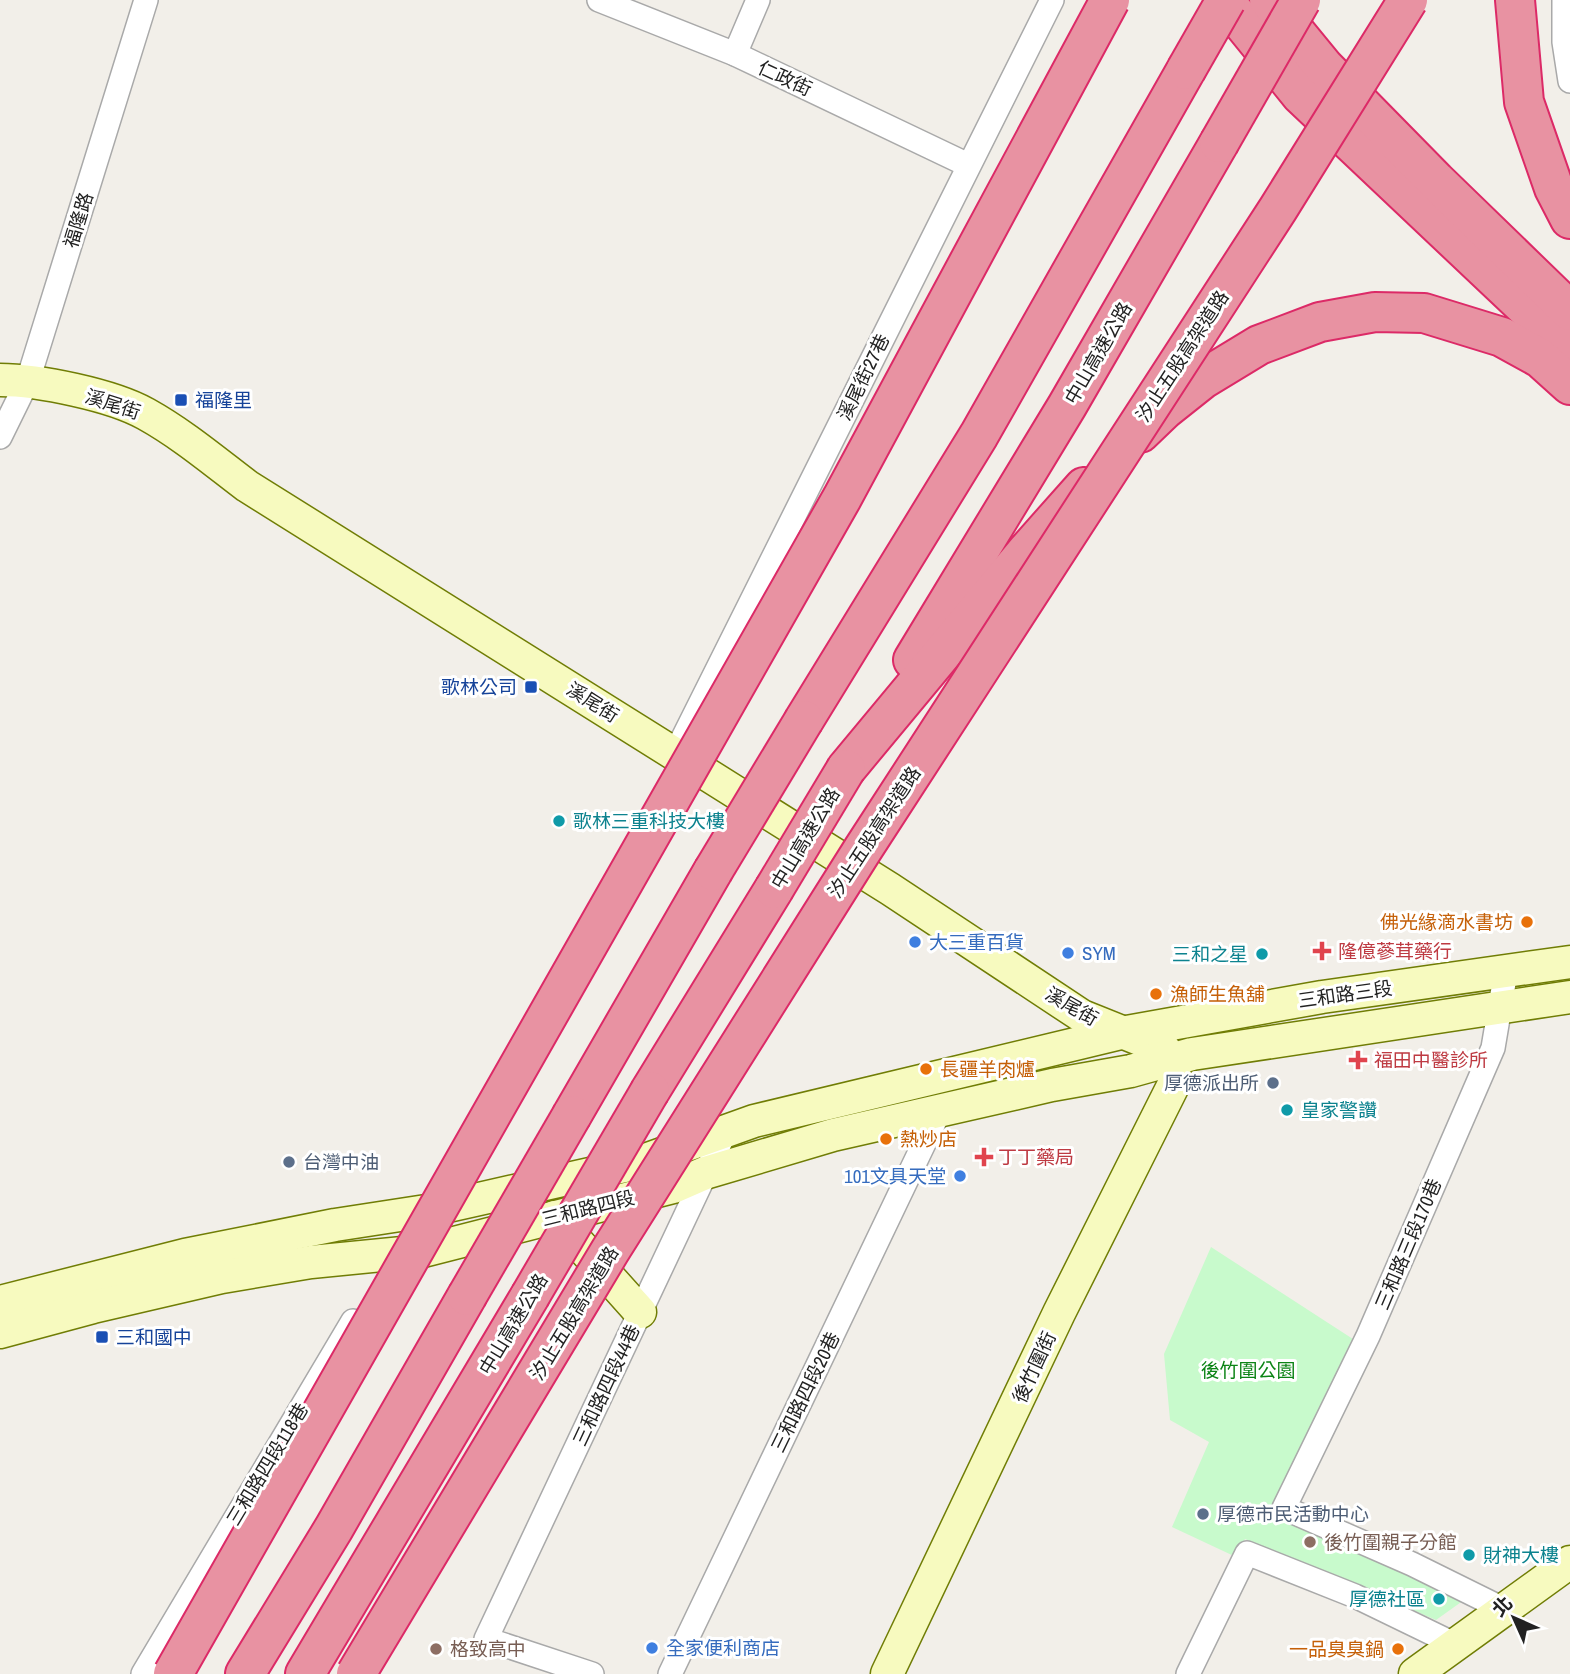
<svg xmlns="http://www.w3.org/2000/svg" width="1570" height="1674" viewBox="0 0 1570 1674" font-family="'Archivo Narrow','Noto Sans TC',sans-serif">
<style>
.park{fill:#c8facc}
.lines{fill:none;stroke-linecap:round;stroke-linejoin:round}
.street-casing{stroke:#a9a9a9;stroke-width:26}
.secondary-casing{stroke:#707d05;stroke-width:35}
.highway-casing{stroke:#dc2a67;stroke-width:42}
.street{stroke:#fff;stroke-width:23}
.secondary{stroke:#f7fabf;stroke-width:32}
.highway{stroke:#e892a2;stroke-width:38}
.highway-bridge-casing{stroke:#dc2a67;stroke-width:42;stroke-linecap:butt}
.highway-bridge{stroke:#e892a2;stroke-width:38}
.transit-dot{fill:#1a4fb4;stroke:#fff;stroke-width:2.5}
.culture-dot{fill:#0f9aa8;stroke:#fff;stroke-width:2.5}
.food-dot{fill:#e8710a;stroke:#fff;stroke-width:2.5}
.shop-dot{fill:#3f7fe0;stroke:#fff;stroke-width:2.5}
.health-dot{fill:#e0444e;stroke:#fff;stroke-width:2.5}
.service-dot{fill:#5c6f8a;stroke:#fff;stroke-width:2.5}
.education-dot{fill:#8d6e63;stroke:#fff;stroke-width:2.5}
.labels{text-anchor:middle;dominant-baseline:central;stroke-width:6;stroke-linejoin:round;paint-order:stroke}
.street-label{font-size:19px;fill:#222;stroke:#fff}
.transit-label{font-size:19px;fill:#164399;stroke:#fff;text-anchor:start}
.culture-label{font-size:19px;fill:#0d838f;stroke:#fff;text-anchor:start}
.food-label{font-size:19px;fill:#c56008;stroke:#fff;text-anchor:start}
.shop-label{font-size:19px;fill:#366cbe;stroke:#fff;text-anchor:start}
.health-label{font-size:19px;fill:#be3a42;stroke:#fff;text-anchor:start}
.service-label{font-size:19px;fill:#4e5e75;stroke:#fff;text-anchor:start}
.park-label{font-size:19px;fill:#0c8416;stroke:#fff}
.education-label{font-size:19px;fill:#785e54;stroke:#fff;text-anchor:start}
</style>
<rect width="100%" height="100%" fill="#f2efe9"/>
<!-- park -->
<path class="park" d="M1211,1247L1356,1341L1271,1509L1471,1595L1436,1620L1245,1539L1236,1557L1172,1527L1209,1442L1170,1420L1164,1354Z"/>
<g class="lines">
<defs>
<g id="street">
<path d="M599,0L735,54L968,165"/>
<path d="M1564,0V42L1570,81"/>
<path d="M735,54L758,0"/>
<path d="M0,437L28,380L146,0"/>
<path d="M675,754L1052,0"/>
<path d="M1505,1610L1412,1564L1284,1508L1368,1336L1493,1048L1506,971"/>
<path d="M143,1674L353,1321"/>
<path d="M592,1674L486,1639L726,1130"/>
<path d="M670,1674L940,1110"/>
<path d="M1188,1674L1247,1553L1355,1596L1456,1645"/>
</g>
<g id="secondary">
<path d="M0,380C39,380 112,395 146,414C182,434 214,461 247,486L890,889L1082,1016L1164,1049L1171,1061L1176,1080L1059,1313L887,1674"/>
<path d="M555,1217L640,1312"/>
<path d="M0,1302L185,1255L335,1225L426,1211L634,1164L754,1121L1121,1033L1322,997L1570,962"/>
<path d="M0,1332L93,1307L222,1277L311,1262L423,1251L673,1187L705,1173L833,1135L1052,1085L1131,1071L1192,1054L1570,997"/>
<path d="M1415,1674L1570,1562"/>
</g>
<g id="highway">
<path d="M1224,0L1301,95L1538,319L1570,353"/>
<path d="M1269,0L1324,67L1436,181L1570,311"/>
<path d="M1515,0L1524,102L1554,188L1570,219"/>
<path d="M1140,433L1164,410L1203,379L1259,345L1320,322L1375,312L1424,313L1502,337L1540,358L1570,385"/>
<path d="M913,660L1067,406L1219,143"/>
<path d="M804,720L979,435L1186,70"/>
<path d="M846,769L1028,550L1084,487"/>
<path d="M650,1091L774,889"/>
<path d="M572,1115L713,871"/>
<path d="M245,1674L334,1528L467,1296"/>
<path d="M305,1674L530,1296"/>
</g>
</defs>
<!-- street casing -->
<use href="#street" class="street-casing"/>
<!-- secondary casing -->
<use href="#secondary" class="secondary-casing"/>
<!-- highway casing -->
<use href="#highway" class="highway-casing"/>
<!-- street -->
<use href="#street" class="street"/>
<!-- secondary -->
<use href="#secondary" class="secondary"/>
<!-- highway -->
<use href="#highway" class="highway"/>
<defs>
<g id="highway-bridge">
<path d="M1186,70L1226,0"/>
<path d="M1219,143L1301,0"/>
<path d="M713,871L804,720"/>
<path d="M774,889L846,769"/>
<path d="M467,1296L572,1115"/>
<path d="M530,1296L650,1091"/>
<path d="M173,1674L842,498L1110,0"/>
<path d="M356,1674L610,1251L863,849L1278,209L1408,0"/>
</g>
</defs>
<!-- highway-bridge casing -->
<use href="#highway-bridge" class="highway-bridge-casing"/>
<!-- highway-bridge -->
<use href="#highway-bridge" class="highway-bridge"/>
</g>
<!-- markers -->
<g class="transit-dot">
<rect x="174" y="393" width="14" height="14" rx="3.5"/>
<rect x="524" y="680" width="14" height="14" rx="3.5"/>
<rect x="95" y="1330" width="14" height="14" rx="3.5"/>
</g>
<g class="culture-dot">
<circle cx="559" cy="821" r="7"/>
<circle cx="1262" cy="954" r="7"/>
<circle cx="1287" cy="1110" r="7"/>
<circle cx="1469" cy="1555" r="7"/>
<circle cx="1439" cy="1599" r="7"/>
</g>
<g class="food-dot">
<circle cx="1527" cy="922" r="7"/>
<circle cx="1156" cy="994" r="7"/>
<circle cx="926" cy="1069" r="7"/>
<circle cx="886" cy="1139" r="7"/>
<circle cx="1398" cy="1649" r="7"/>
</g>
<g class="shop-dot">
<circle cx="915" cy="942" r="7"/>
<circle cx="1068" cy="953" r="7"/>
<circle cx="960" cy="1176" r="7"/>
<circle cx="652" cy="1648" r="7"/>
</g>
<g class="health-dot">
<path d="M1318.5 940.5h7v7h7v7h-7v7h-7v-7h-7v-7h7z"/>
<path d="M1354.5 1049.5h7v7h7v7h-7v7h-7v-7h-7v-7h7z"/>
<path d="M980.5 1146.5h7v7h7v7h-7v7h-7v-7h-7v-7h7z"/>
</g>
<g class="service-dot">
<circle cx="1273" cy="1083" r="7"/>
<circle cx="289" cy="1162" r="7"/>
<circle cx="1203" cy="1514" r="7"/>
</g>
<g class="education-dot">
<circle cx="1310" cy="1542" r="7"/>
<circle cx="436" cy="1649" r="7"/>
</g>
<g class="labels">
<!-- street labels -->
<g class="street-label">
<text transform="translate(785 78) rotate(25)">仁政街</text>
<text transform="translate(78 220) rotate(-73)">福隆路</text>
<text transform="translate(1098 353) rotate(-60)">中山高速公路</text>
<text transform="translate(1182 356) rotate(-57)">汐止五股高架道路</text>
<text transform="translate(863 377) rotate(-64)">溪尾街27巷</text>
<text transform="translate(113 404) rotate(18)">溪尾街</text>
<text transform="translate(593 702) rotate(32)">溪尾街</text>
<text transform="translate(874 832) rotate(-57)">汐止五股高架道路</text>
<text transform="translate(805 838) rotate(-59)">中山高速公路</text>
<text transform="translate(1345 994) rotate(-8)">三和路三段</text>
<text transform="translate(1072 1006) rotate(30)">溪尾街</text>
<text transform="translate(588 1208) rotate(-14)">三和路四段</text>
<text transform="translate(1408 1244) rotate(-67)">三和路三段170巷</text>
<text transform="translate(574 1313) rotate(-59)">汐止五股高架道路</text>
<text transform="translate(513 1324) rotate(-59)">中山高速公路</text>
<text transform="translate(1034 1367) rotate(-65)">後竹圍街</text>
<text transform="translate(606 1385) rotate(-65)">三和路四段44巷</text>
<text transform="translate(805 1392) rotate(-64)">三和路四段20巷</text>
<text transform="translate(267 1464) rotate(-59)">三和路四段118巷</text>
</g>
<!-- transit labels -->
<g class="transit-label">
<text x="195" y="400">福隆里</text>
<text x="517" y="687" text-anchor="end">歌林公司</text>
<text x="116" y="1337">三和國中</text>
</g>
<!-- culture labels -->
<g class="culture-label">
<text x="573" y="821">歌林三重科技大樓</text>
<text x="1248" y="954" text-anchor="end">三和之星</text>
<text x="1301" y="1110">皇家警讚</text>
<text x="1483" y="1555">財神大樓</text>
<text x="1425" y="1599" text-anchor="end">厚德社區</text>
</g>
<!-- food labels -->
<g class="food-label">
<text x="1513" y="922" text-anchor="end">佛光緣滴水書坊</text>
<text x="1170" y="994">漁師生魚舖</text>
<text x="940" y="1069">長疆羊肉爐</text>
<text x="900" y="1139">熱炒店</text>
<text x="1384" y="1649" text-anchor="end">一品臭臭鍋</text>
</g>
<!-- shop labels -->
<g class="shop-label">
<text x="929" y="942">大三重百貨</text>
<text x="1082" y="953">SYM</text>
<text x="946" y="1176" text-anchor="end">101文具天堂</text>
<text x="666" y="1648">全家便利商店</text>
</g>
<!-- health labels -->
<g class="health-label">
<text x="1338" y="951">隆億蔘茸藥行</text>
<text x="1374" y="1060">福田中醫診所</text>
<text x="998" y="1157">丁丁藥局</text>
</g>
<!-- service labels -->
<g class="service-label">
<text x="1259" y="1083" text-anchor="end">厚德派出所</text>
<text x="303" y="1162">台灣中油</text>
<text x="1217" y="1514">厚德市民活動中心</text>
</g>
<!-- park labels -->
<g class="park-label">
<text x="1248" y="1370">後竹圍公園</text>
</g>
<!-- education labels -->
<g class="education-label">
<text x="1324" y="1542">後竹圍親子分館</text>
<text x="450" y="1649">格致高中</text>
</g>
</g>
<!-- north arrow -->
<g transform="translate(1514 1618) rotate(315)" stroke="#ffffff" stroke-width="5" paint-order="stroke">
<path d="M0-5L12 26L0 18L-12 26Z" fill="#222222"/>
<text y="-10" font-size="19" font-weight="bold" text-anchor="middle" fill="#222222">北</text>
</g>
</svg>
